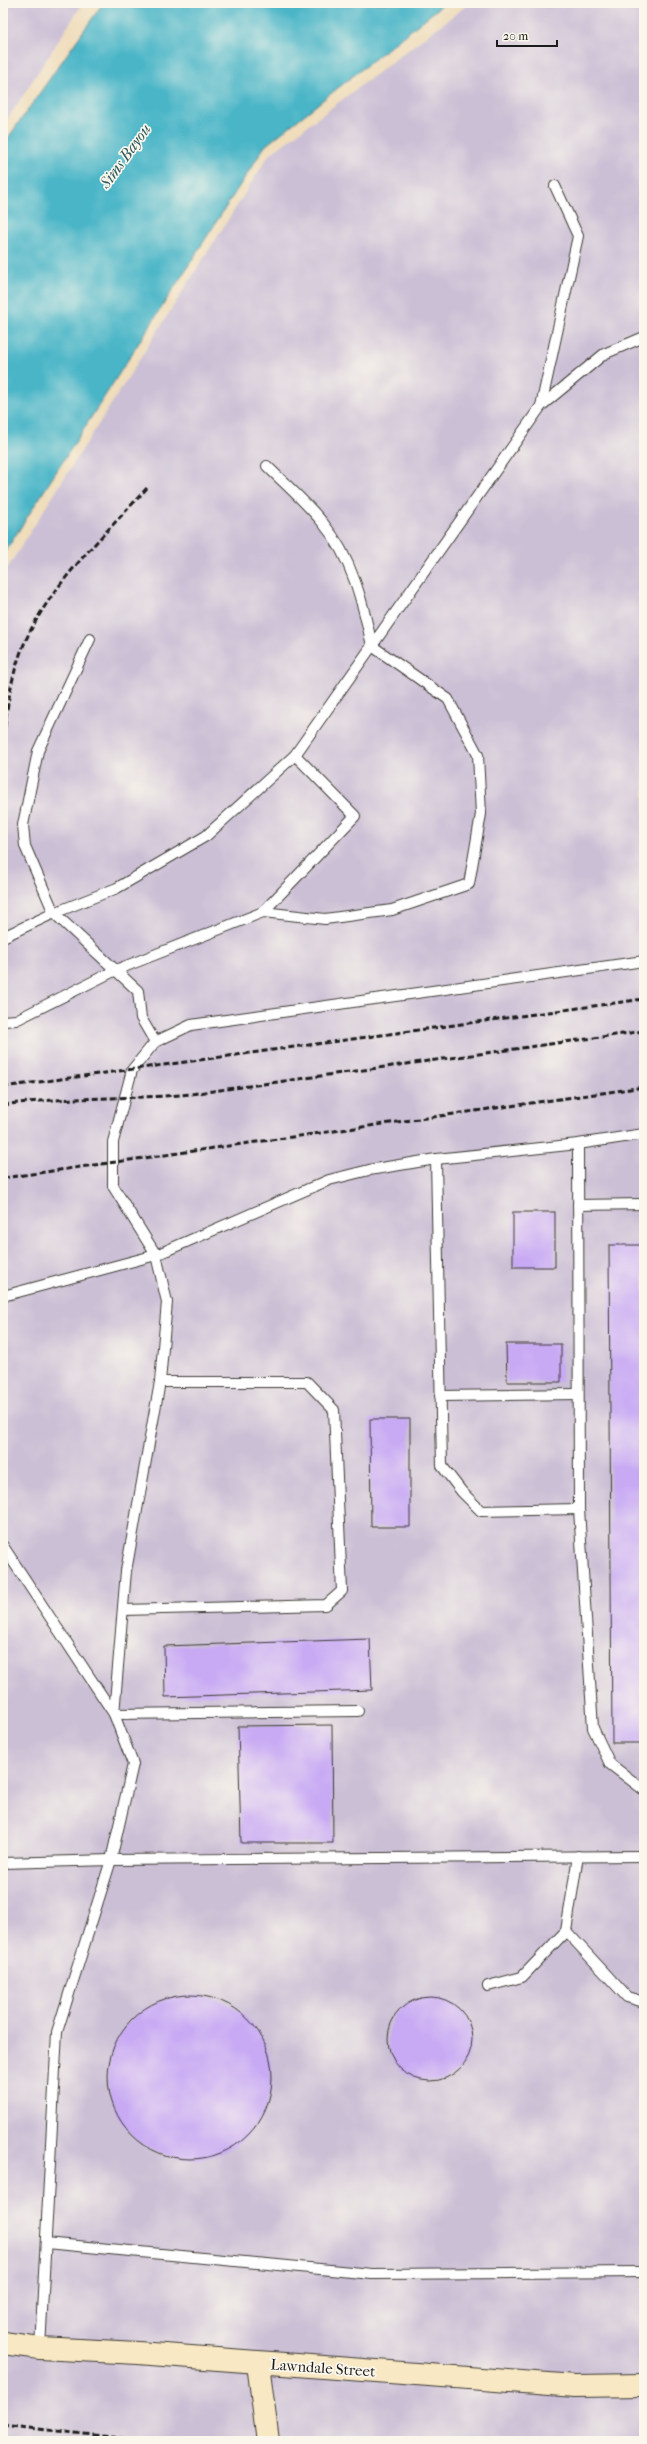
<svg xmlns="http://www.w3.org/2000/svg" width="647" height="2444" viewBox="0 0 647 2444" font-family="'IM FELL French Canon',serif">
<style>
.industrial{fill:#cbbfd5}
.water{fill:#4ab5c7;stroke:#336872}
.building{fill:#c7a9f4}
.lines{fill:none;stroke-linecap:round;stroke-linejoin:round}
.service-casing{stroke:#3c3934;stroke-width:12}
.secondary-casing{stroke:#3c3934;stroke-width:24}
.service{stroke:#fff;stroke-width:10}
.secondary{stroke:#f8e8c3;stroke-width:22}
.rail{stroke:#1c1c1c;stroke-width:3;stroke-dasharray:6 3;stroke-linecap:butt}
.labels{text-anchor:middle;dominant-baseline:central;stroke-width:3.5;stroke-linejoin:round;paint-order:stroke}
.street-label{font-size:15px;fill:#1c1c1c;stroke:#fbf7ec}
.water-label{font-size:16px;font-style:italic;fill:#2e5960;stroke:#fbf7ec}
</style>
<rect width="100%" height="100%" fill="#fbf7ec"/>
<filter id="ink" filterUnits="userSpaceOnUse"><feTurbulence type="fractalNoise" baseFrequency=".025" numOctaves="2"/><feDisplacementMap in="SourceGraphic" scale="8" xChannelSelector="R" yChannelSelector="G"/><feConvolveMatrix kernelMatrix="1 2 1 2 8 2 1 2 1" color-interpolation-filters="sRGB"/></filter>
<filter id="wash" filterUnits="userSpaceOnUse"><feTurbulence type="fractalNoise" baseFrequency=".012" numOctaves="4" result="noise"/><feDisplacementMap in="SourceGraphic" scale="16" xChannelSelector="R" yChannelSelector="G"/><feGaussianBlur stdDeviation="0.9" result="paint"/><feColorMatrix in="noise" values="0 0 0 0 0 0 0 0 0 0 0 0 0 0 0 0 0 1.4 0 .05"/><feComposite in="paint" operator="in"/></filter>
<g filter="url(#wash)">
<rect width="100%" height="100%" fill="#efddbb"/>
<!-- industrial -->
<g class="industrial">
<path d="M3,3H83L3,126Z"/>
<path d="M470,3H644V2441H3V575L269,155Z"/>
</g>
<!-- water -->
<path class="water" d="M103,3H445L265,146L3,555V145Z"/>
<g id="blocks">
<!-- building -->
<g class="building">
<rect x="513" y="1212" width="42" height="55"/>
<path d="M609,1245H644V1743H612Z"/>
<path d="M506,1344H561V1382H507Z"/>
<path d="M370,1419H410V1527H371Z"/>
<path d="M370,1639L372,1690L165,1697L164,1646Z"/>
<path d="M332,1725L333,1843H241L238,1726Z"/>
<circle cx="190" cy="2077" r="82"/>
<circle cx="430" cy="2039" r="42"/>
</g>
</g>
</g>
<g filter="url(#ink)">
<use href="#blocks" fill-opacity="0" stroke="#3c3934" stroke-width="1"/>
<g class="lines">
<defs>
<g id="service">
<path d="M541,406L578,236L555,186"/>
<path d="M90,639L38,751L23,825L25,846L54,913L138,991L141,1018L155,1042"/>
<path d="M263,912L325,919L392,910L469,884L481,814L478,755L448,699L372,646C363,603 352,558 323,523C307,503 286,485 267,466"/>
<path d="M3,937L54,913L117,888L206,836L295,755L541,406L604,354L644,337"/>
<path d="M3,1021L16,1020L116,970L263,912L355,816L295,755"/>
<path d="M578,1144L579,1509L593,1728L610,1764L644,1790"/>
<path d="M436,1159L442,1466L462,1492L481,1511L579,1509"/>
<path d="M578,1205L644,1204"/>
<path d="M3,1296L156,1255L329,1180L369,1170L436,1159L578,1144L644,1134"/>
<path d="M440,1396L578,1394"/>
<path d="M3,1546L114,1714L358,1711"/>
<path d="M123,1610L326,1605L342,1591L334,1410L307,1382H160"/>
<path d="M3,1863L111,1860L644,1856"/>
<path d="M566,1931L627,1997L644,2002"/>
<path d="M488,1986L522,1977L566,1931L578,1856"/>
<path d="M46,2243L372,2274L644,2272"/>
<path d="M40,2348L57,2032L111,1860L133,1764L114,1714L126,1571L160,1382L167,1302L156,1255L113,1186V1142L132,1070L155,1042L191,1025L644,961"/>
</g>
<g id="secondary">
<path d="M3,2343L40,2348L138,2353L575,2386L644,2385"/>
<path d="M258,2364L268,2441"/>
</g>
</defs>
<!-- service casing -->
<use href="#service" class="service-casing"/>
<!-- secondary casing -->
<use href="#secondary" class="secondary-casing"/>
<!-- service -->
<use href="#service" class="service"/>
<!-- secondary -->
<use href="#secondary" class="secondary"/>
<!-- rail -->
<g class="rail">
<path d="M3,745C6,713 10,680 22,649C47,587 103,537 147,488"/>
<path d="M3,1087L644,999"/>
<path d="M3,1105C65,1096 128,1100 191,1094L644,1031"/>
<path d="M3,1178L644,1087"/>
<path d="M3,2425L147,2441"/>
</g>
</g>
</g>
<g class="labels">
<!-- street labels -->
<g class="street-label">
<text transform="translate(323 2368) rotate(4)">Lawndale Street</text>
</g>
<!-- water labels -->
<g class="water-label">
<text transform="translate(125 156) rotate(-54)">Sims Bayou</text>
</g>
</g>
<!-- margin -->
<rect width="647" height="2444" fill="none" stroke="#fbf7ec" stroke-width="16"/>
<!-- scale -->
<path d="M497 40v6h60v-6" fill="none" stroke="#1c1c1c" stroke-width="2"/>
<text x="503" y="40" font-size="12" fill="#1c1c1c" stroke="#fbf7ec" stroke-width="3" paint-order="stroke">20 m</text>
</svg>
